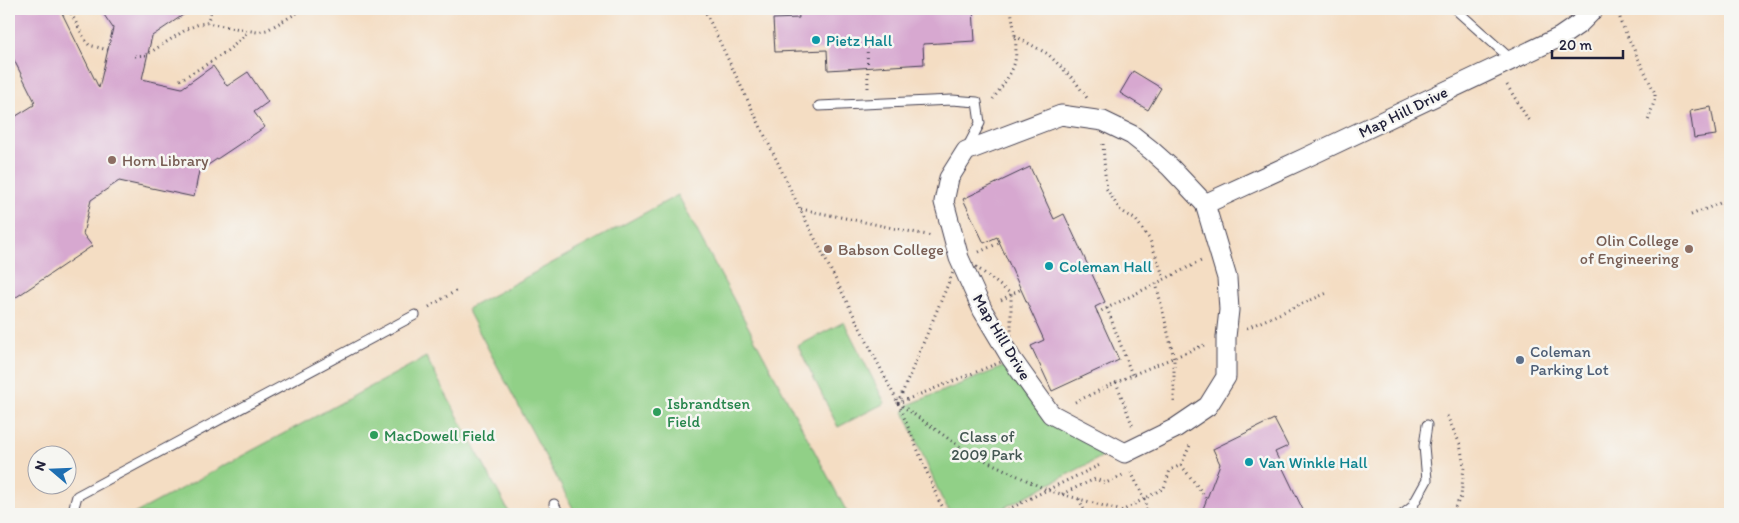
<svg xmlns="http://www.w3.org/2000/svg" width="1739" height="523" viewBox="0 0 1739 523" font-family="Itim,sans-serif">
<style>
.green{fill:#91d087;stroke:#5a7961}
.building{fill:#d7a8d0}
.lines{fill:none;stroke-linecap:round;stroke-linejoin:round}
.service-casing{stroke:#423e4f;stroke-width:11}
.minor-casing{stroke:#423e4f;stroke-width:21}
.path{stroke:#423e4f;stroke-width:3;stroke-dasharray:1 4;stroke-linecap:butt}
.service{stroke:#fff;stroke-width:9}
.minor{stroke:#fff;stroke-width:19}
.culture-dot{fill:#0f9aa8;stroke:#f6f6f2;stroke-width:2}
.education-dot{fill:#8d6e63;stroke:#f6f6f2;stroke-width:2}
.service-dot{fill:#5c6f8a;stroke:#f6f6f2;stroke-width:2}
.leisure-dot{fill:#2e9e5b;stroke:#f6f6f2;stroke-width:2}
.labels{text-anchor:middle;dominant-baseline:central;stroke-width:5;stroke-linejoin:round;paint-order:stroke}
.culture-label{font-size:16px;fill:#0d838f;stroke:#f6f6f2;text-anchor:start}
.street-label{font-size:16px;fill:#22223b;stroke:#f6f6f2}
.education-label{font-size:16px;fill:#785e54;stroke:#f6f6f2;text-anchor:start}
.service-label{font-size:16px;fill:#4e5e75;stroke:#f6f6f2;text-anchor:start}
.leisure-label{font-size:16px;fill:#27864d;stroke:#f6f6f2;text-anchor:start}
.park-label{font-size:16px;fill:#435652;stroke:#f6f6f2}
</style>
<rect width="100%" height="100%" fill="#f6f6f2"/>
<filter id="ink" filterUnits="userSpaceOnUse"><feTurbulence type="fractalNoise" baseFrequency=".02" numOctaves="2"/><feDisplacementMap in="SourceGraphic" scale="10" xChannelSelector="R" yChannelSelector="G"/><feConvolveMatrix kernelMatrix="1 2 1 2 8 2 1 2 1" color-interpolation-filters="sRGB"/></filter>
<filter id="wash" filterUnits="userSpaceOnUse"><feTurbulence type="fractalNoise" baseFrequency=".0096" numOctaves="4" result="noise"/><feDisplacementMap in="SourceGraphic" scale="20" xChannelSelector="R" yChannelSelector="G"/><feGaussianBlur stdDeviation="1.12" result="paint"/><feColorMatrix in="noise" values="0 0 0 0 0 0 0 0 0 0 0 0 0 0 0 0 0 1.4 0 .05"/><feComposite in="paint" operator="in"/></filter>
<g filter="url(#wash)">
<rect width="100%" height="100%" fill="#f4ddc3"/>
<!-- green -->
<g class="green">
<path d="M678,195L848,514H576L467,309Z"/>
<path d="M844,322L885,403L838,427L798,346Z"/>
<path d="M426,357L510,514H134Z"/>
<path d="M1008,365L1047,420L1111,452L992,514H951L941,497L904,412L908,405Z"/>
</g>
<g id="blocks">
<!-- building -->
<g class="building">
<path d="M9,9H60L99,88L113,28L100,9H192L152,36L142,79L182,88L213,66L227,86L248,72L268,102L254,112L265,127L199,171L194,197L119,181L91,200L83,234L92,246L9,302V129L11,127L13,118L34,105L33,103L35,102L9,50Z"/>
<path d="M798,9H973L975,41L923,44L924,64L828,70L827,50L775,52L773,19L799,18Z"/>
<path d="M1133,71L1161,88L1148,110L1120,93Z"/>
<path d="M1711,107L1716,135L1694,138L1690,111Z"/>
<path d="M1030,167L1054,219L1064,214L1105,302L1095,307L1119,360L1052,391L1031,346L1044,340L997,237L984,243L963,199Z"/>
<path d="M1274,419L1288,446L1275,452L1305,514H1201L1220,464L1213,449Z"/>
</g>
</g>
</g>
<g filter="url(#ink)">
<use href="#blocks" fill-opacity="0" stroke="#423e4f" stroke-width="1"/>
<g class="lines">
<defs>
<g id="service">
<path d="M1455,9L1512,60"/>
<path d="M819,106L952,100L977,102L980,123L967,148"/>
<path d="M554,504L559,514"/>
<path d="M72,514L77,496L415,315"/>
<path d="M1403,514L1412,507L1427,480L1424,446L1427,425"/>
</g>
<g id="minor">
<path d="M1061,115L1103,121L1132,135L1151,150L1170,167L1205,204L1227,278L1229,310L1226,337V377L1208,406L1174,429L1125,453L1051,414L1011,358L983,311L959,258L944,202L949,178L966,151Z"/>
<path d="M1205,204L1305,158L1560,37L1579,24L1594,9"/>
</g>
</defs>
<!-- service casing -->
<use href="#service" class="service-casing"/>
<!-- minor casing -->
<use href="#minor" class="minor-casing"/>
<!-- path -->
<g class="path">
<path d="M69,9L85,40L89,45L108,50"/>
<path d="M704,9L800,209L898,403L939,501L947,514"/>
<path d="M1622,9L1619,13L1621,23L1655,93V99L1648,121"/>
<path d="M207,23L212,9"/>
<path d="M1015,36L1048,54L1075,81L1087,98"/>
<path d="M867,37L868,88"/>
<path d="M135,56L146,55L187,29L199,24L207,23L257,32L267,30L304,9"/>
<path d="M9,78L10,84L9,91"/>
<path d="M180,80C203,66 230,53 247,32"/>
<path d="M1507,85L1529,121"/>
<path d="M993,99C1000,89 1013,72 1015,61C1018,44 1013,25 1011,9"/>
<path d="M1103,144L1106,188L1120,210L1136,220L1150,240L1164,278"/>
<path d="M801,209L932,236"/>
<path d="M1691,215L1730,199"/>
<path d="M979,252L999,243"/>
<path d="M959,258H965L1011,294V358L898,403Z"/>
<path d="M1156,283L1174,358V403"/>
<path d="M1001,300L1021,289"/>
<path d="M429,307L459,289"/>
<path d="M1107,308L1132,375"/>
<path d="M1097,313L1201,261"/>
<path d="M1247,328L1327,293"/>
<path d="M1116,382L1133,427"/>
<path d="M1075,402L1132,375L1204,345"/>
<path d="M898,403L966,451L1047,490L1122,511L1164,488L1170,470L1181,465L1191,443"/>
<path d="M1447,416L1460,444L1464,466L1461,497L1451,514"/>
<path d="M1181,465L1207,499"/>
<path d="M1131,472L1144,498L1148,514"/>
<path d="M1062,494L1095,479L1106,483L1125,474"/>
<path d="M1079,499L1086,514"/>
<path d="M999,514L1047,490L1102,464"/>
</g>
<!-- service -->
<use href="#service" class="service"/>
<!-- minor -->
<use href="#minor" class="minor"/>
</g>
</g>
<!-- markers -->
<g class="culture-dot">
<circle cx="816" cy="40" r="5"/>
<circle cx="1049" cy="266" r="5"/>
<circle cx="1249" cy="462" r="5"/>
</g>
<g class="education-dot">
<circle cx="112" cy="160" r="5"/>
<circle cx="828" cy="249" r="5"/>
<circle cx="1689" cy="249" r="5"/>
</g>
<circle class="service-dot" cx="1520" cy="360" r="5"/>
<g class="leisure-dot">
<circle cx="657" cy="412" r="5"/>
<circle cx="374" cy="435" r="5"/>
</g>
<g class="labels">
<!-- culture labels -->
<g class="culture-label">
<text x="826" y="40">Pietz Hall</text>
<text x="1059" y="266">Coleman Hall</text>
<text x="1259" y="462">Van Winkle Hall</text>
</g>
<!-- street labels -->
<g class="street-label">
<text transform="translate(1403 112) rotate(-26)">Map Hill Drive</text>
<text transform="translate(1002 337) rotate(59)">Map Hill Drive</text>
</g>
<!-- education labels -->
<g class="education-label">
<text x="122" y="160">Horn Library</text>
<text x="1679" y="240" text-anchor="end">Olin College<tspan x="1679" dy="18">of Engineering</tspan></text>
<text x="838" y="249">Babson College</text>
</g>
<!-- service labels -->
<g class="service-label">
<text x="1530" y="351">Coleman<tspan x="1530" dy="18">Parking Lot</tspan></text>
</g>
<!-- leisure labels -->
<g class="leisure-label">
<text x="667" y="403">Isbrandtsen<tspan x="667" dy="18">Field</tspan></text>
<text x="384" y="435">MacDowell Field</text>
</g>
<!-- park labels -->
<g class="park-label">
<text x="987" y="436">Class of<tspan x="987" dy="18">2009 Park</tspan></text>
</g>
</g>
<!-- margin -->
<rect width="1739" height="523" fill="none" stroke="#f6f6f2" stroke-width="30"/>
<!-- north arrow -->
<g transform="translate(52 470) rotate(289)"><circle r="24" fill="#f6f6f2" stroke="#a1a1a9"/>
<path d="M0-4L9 19L0 12L-9 19Z" fill="#1f6fb2"/>
<text y="-8" font-size="14" font-weight="bold" text-anchor="middle" fill="#22223b">N</text>
</g>
<!-- scale -->
<path d="M1552 50v8h71v-8" fill="none" stroke="#22223b" stroke-width="2.5"/>
<text x="1559" y="50" font-size="15" fill="#22223b" stroke="#f6f6f2" stroke-width="4" paint-order="stroke">20 m</text>
</svg>
